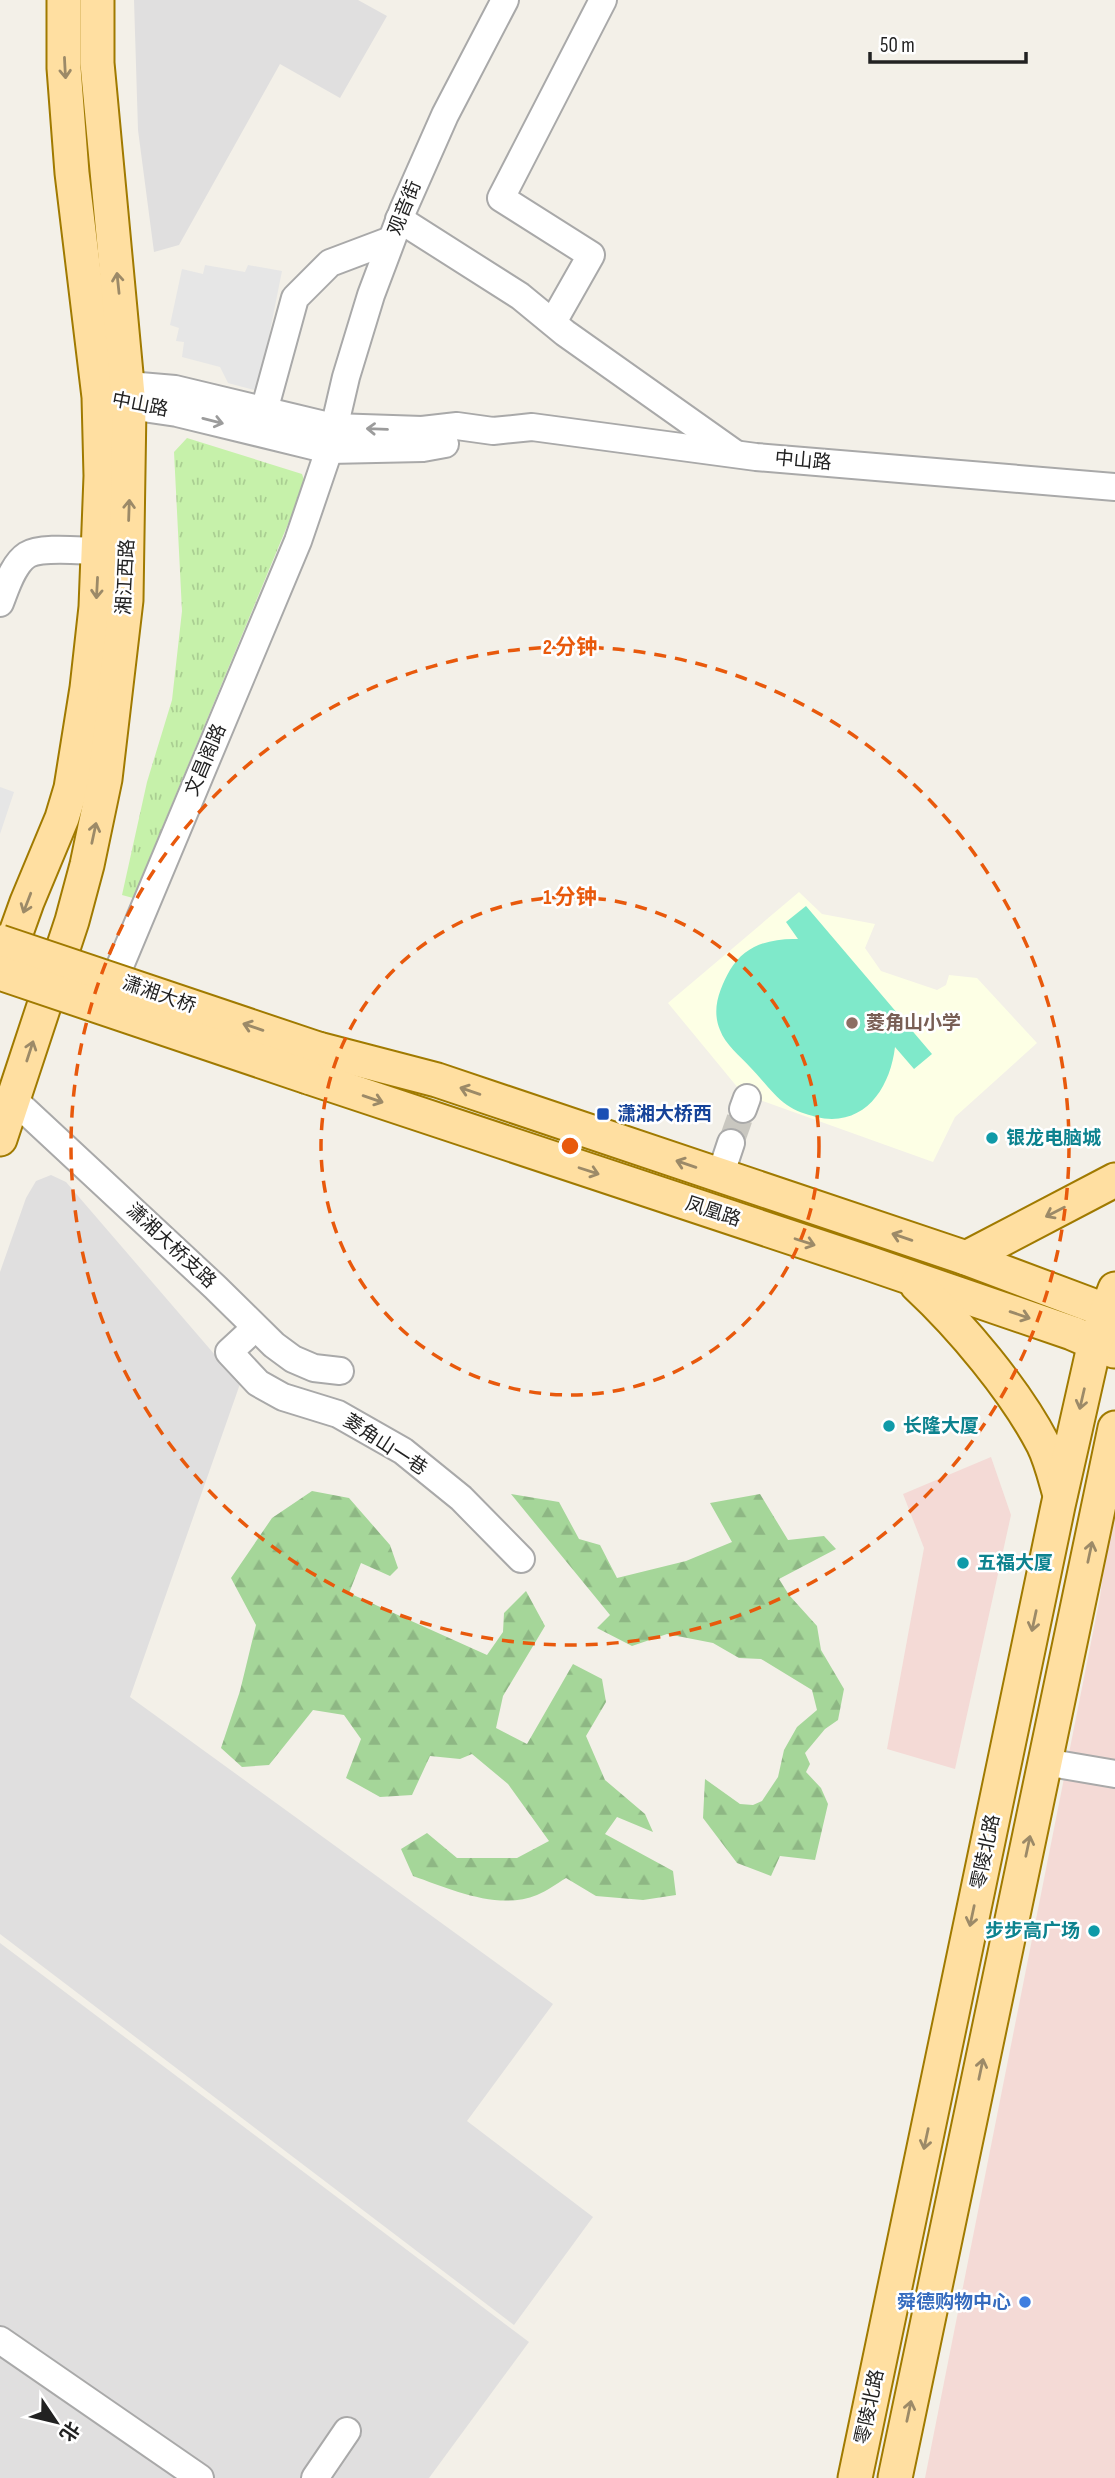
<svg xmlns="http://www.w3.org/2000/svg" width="1115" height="2478" viewBox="0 0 1115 2478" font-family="'Sofia Sans Condensed','Noto Sans SC',sans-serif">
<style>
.residential{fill:#e0dfdf}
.commercial{fill:#f4dad6}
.education{fill:#fdffe5}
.grass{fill:url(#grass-tufts)}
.forest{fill:url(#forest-firs)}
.pitch{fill:#7fe9ca}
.parking{fill:#e6e6e6}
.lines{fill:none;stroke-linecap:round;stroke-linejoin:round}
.minor-tunnel{stroke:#c9c7c0;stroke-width:26;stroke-dasharray:26 13;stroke-linecap:butt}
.minor-casing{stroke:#a9a9a9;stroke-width:30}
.major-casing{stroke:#a07a00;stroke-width:37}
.minor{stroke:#fff;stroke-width:26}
.major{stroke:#ffdfa1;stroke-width:33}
.major-bridge-casing{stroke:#a07a00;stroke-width:37;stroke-linecap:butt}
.major-bridge{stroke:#ffdfa1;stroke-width:33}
.oneway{stroke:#9c8a68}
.oneway2{stroke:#9c9c9c}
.ring{fill:none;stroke:#e8590c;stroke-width:3.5;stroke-dasharray:12 9}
.education-dot{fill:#8d6e63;stroke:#fff;stroke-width:2.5}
.transit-dot{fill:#1a4fb4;stroke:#fff;stroke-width:2.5}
.culture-dot{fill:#0f9aa8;stroke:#fff;stroke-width:2.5}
.shop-dot{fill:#3f7fe0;stroke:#fff;stroke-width:2.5}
.labels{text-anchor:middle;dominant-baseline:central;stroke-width:5;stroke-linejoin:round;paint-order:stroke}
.street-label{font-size:19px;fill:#222;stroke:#fff}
.education-label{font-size:19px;font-weight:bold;fill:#785e54;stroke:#fff;text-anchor:start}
.transit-label{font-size:19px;font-weight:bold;fill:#164399;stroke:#fff;text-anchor:start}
.culture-label{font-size:19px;font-weight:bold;fill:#0d838f;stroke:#fff;text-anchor:start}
.shop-label{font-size:19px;font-weight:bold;fill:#366cbe;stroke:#fff;text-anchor:end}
.centre{fill:#e8590c;stroke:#fff;stroke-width:3.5}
.ring-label{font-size:21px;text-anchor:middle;font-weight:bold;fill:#e8590c;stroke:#fff;stroke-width:5;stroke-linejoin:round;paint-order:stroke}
</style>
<defs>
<pattern id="grass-tufts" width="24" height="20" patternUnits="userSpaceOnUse" patternTransform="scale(1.75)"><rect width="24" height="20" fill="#c6f1aa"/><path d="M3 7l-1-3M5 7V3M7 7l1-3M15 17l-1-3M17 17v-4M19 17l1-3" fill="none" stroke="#aace92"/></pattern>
<pattern id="forest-firs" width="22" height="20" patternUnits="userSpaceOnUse" patternTransform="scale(1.75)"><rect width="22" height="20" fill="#a5d699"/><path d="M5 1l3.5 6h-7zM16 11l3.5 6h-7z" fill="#8eb784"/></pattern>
</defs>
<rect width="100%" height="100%" fill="#f3f0e8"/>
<!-- residential -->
<g class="residential">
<path d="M134,0H358L387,16L340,98L280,64L179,245L154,252L138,130Z"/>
<path d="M51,1175L66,1182L240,1384L130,1697L553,2004L467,2121L593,2217L514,2325L0,1934V1272L26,1198L36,1181Z"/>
<path d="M0,1943L529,2342L429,2478H0Z"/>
</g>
<!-- commercial -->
<g class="commercial">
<path d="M991,1457L1011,1515L955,1769L887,1749L924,1548L903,1494Z"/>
<path d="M1115,1510V2478H925L1100,1597L1111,1514Z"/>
</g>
<!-- education -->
<path class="education" d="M799,892L822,914L875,924L865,948L881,971L937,990L946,985L949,975L977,978L1037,1043L955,1117L933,1162L743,1094L668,1003Z"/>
<!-- grass -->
<path class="grass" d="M187,438L302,474L305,483L133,898L122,895L147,782L172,700L182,611L174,452Z"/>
<!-- forest -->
<g class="forest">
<path d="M312,1491L349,1498L390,1545L398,1568L390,1576L361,1563L349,1593L487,1655L503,1632L504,1613L526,1591L545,1626L503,1696L496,1728L527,1744L573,1664L602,1679L606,1702L586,1736L605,1780L645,1814L653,1832L617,1817L605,1834L673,1871L676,1895L643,1900L596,1896L566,1878C556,1884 547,1891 537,1895C498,1911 450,1889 413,1876L401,1849L427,1833L457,1858H517L549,1841L508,1784L472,1754L460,1759L430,1756L412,1795L380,1797L346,1778L361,1739L344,1715L313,1710L269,1765L242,1767L221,1748L240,1691L256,1625L231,1578L272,1518Z"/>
<path d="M511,1494L559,1502L579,1539L600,1545L617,1578L686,1561L732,1542L710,1503L760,1494L788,1540L824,1536L836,1549L779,1579L789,1595L817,1626L821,1650L844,1689L838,1720L825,1729L805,1753L810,1764L806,1772L821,1788L828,1804L815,1860L780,1856L771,1876L737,1863L703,1818L705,1779L740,1804L753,1805L762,1801L778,1777L784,1750L797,1727L817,1710L812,1690L761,1659L739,1658L713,1643L667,1634L632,1646L597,1628L610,1615Z"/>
</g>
<!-- pitch -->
<path class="pitch" d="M806,906L932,1054L914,1069L895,1047C890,1089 864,1128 816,1117C806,1114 795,1111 787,1105C773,1095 762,1079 750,1067C740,1056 725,1044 720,1030C711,1009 720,988 730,970C745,945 771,938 798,939L786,922Z"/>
<!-- parking -->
<g class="parking">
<path d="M205,265L245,272L248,265L282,271L258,391L228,383L220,367L182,357L184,342L176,341L179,328L170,325L182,269L203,274Z"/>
<path d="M0,787L14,792L0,834Z"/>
</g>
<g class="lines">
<!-- minor-tunnel -->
<path class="minor-tunnel" d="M731,1143L743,1109"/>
<defs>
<g id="minor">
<path d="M399,219L520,296L565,333L733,452"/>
<path d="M553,322L591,255L501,198L603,0"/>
<path d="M109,393L128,385L175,389L333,427L422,430L457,426L493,431L532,427L756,457L1115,487"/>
<path d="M111,401L129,406L177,413L329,450L423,448L445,444"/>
<path d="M264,411L295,298L330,263L391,240"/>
<path d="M0,603C6,588 13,564 27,555C41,546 82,551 99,551"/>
<path d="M107,997L298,541L329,450L346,377L371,295L403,210L445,115L505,0"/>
<path d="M14,1100L215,1287L274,1345L293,1359L314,1368L340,1371"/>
<path d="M743,1109L747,1098"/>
<path d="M720,1176L731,1143"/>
<path d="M255,1328L229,1352L258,1383L283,1397L338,1414L403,1451L461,1498L521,1559"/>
<path d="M1045,1762L1115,1774"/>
<path d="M0,2340L200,2478"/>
<path d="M315,2478L347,2431"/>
</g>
<g id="major">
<path d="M2,972L27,902L62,818L71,788L87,688L96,607L101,476L99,397L72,173L64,68V0"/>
<path d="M318,1049L437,1080L966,1258L1115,1314"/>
<path d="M308,1077L868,1263L1072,1333L1114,1351"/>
<path d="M0,1139L72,921L87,865L105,779L126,600L129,406L97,63V0"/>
<path d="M966,1258L1115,1180"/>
<path d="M917,1285C961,1326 1015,1390 1043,1444C1051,1460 1055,1478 1060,1495"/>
<path d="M855,2478L1058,1506L1095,1342L1115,1289"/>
<path d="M895,2478L1115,1428"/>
</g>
</defs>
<!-- minor casing -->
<use href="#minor" class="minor-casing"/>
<!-- major casing -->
<use href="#major" class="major-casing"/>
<!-- minor -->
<use href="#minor" class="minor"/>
<!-- major -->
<use href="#major" class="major"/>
<defs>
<g id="major-bridge">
<path d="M0,942L318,1049"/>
<path d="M0,973L308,1077"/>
</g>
</defs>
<!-- major-bridge casing -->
<use href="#major-bridge" class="major-bridge-casing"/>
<!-- major-bridge -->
<use href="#major-bridge" class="major-bridge"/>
</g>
<!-- one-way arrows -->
<defs><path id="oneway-shaft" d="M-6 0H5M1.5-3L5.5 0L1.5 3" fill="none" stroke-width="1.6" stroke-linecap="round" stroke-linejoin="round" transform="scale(1.75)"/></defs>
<g class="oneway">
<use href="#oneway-shaft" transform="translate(65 68) rotate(87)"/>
<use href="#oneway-shaft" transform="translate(118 283) rotate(-96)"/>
<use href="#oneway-shaft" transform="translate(129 510) rotate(-88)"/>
<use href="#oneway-shaft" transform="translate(97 588) rotate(93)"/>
<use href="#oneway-shaft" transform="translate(94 833) rotate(-78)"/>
<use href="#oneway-shaft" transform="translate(27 903) rotate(111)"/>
<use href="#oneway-shaft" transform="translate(253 1027) rotate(-161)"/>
<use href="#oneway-shaft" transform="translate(30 1051) rotate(-72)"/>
<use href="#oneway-shaft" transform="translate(470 1091) rotate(-161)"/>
<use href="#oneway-shaft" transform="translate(373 1099) rotate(19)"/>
<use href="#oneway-shaft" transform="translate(686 1164) rotate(-161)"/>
<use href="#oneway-shaft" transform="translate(589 1171) rotate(18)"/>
<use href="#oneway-shaft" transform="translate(1055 1212) rotate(153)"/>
<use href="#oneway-shaft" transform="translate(902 1237) rotate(-161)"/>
<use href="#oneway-shaft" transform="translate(805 1242) rotate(18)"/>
<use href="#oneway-shaft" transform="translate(1020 1315) rotate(19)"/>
<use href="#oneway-shaft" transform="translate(1082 1399) rotate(103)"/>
<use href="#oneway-shaft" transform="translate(1090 1552) rotate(-78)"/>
<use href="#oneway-shaft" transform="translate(1034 1621) rotate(102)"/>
<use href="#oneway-shaft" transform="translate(1028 1846) rotate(-78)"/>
<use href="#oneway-shaft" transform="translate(972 1916) rotate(102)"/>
<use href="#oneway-shaft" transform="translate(981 2069) rotate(-78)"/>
<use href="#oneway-shaft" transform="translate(926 2139) rotate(102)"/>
<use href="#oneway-shaft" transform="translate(909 2411) rotate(-78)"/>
</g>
<g class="oneway2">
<use href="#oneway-shaft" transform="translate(213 421) rotate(14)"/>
<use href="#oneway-shaft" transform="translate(377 429) rotate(-178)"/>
</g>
<!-- distance rings -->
<g class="ring">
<circle cx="570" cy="1146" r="249"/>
<circle cx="570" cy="1146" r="499"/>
</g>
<!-- markers -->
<circle class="education-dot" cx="852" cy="1023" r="7"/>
<rect class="transit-dot" x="596" y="1107" width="14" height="14" rx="3.5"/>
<g class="culture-dot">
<circle cx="992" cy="1138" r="7"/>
<circle cx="889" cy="1426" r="7"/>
<circle cx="963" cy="1563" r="7"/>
<circle cx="1094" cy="1931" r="7"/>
</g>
<circle class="shop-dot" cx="1025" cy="2302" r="7"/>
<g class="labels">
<!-- street labels -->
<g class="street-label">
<text transform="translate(405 208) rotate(-68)">观音街</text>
<text transform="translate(140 405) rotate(11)">中山路</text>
<text transform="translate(803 461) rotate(5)">中山路</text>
<text transform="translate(126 577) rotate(-87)">湘江西路</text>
<text transform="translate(206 760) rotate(-67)">文昌阁路</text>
<text transform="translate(159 995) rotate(19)">潇湘大桥</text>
<text transform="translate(713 1212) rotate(18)">凤凰路</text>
<text transform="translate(171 1246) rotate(43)">潇湘大桥支路</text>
<text transform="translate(385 1445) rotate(33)">菱角山一巷</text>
<text transform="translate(986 1852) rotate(-78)">零陵北路</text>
<text transform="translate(870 2407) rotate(-78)">零陵北路</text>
</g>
<!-- education labels -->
<g class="education-label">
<text x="866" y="1023">菱角山小学</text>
</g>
<!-- transit labels -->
<g class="transit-label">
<text x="617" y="1114">潇湘大桥西</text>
</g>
<!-- culture labels -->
<g class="culture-label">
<text x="1006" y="1138">银龙电脑城</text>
<text x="903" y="1426">长隆大厦</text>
<text x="977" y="1563">五福大厦</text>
<text x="1080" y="1931" text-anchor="end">步步高广场</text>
</g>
<!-- shop labels -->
<g class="shop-label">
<text x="1011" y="2302">舜德购物中心</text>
</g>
</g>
<circle cx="570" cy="1146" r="10" class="centre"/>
<g class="ring-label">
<text x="570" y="654">2 分钟</text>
<text x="570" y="904">1 分钟</text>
</g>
<!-- north arrow -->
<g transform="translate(56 2422) rotate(125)" stroke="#ffffff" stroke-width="5" paint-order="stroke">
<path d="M0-5L12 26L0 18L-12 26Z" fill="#222222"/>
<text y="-10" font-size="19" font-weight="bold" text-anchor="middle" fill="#222222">北</text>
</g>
<!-- scale -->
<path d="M870 52v10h156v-10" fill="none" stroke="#222222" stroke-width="3.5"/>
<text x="880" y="52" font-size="21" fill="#222222" stroke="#ffffff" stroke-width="5" paint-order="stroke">50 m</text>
</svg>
